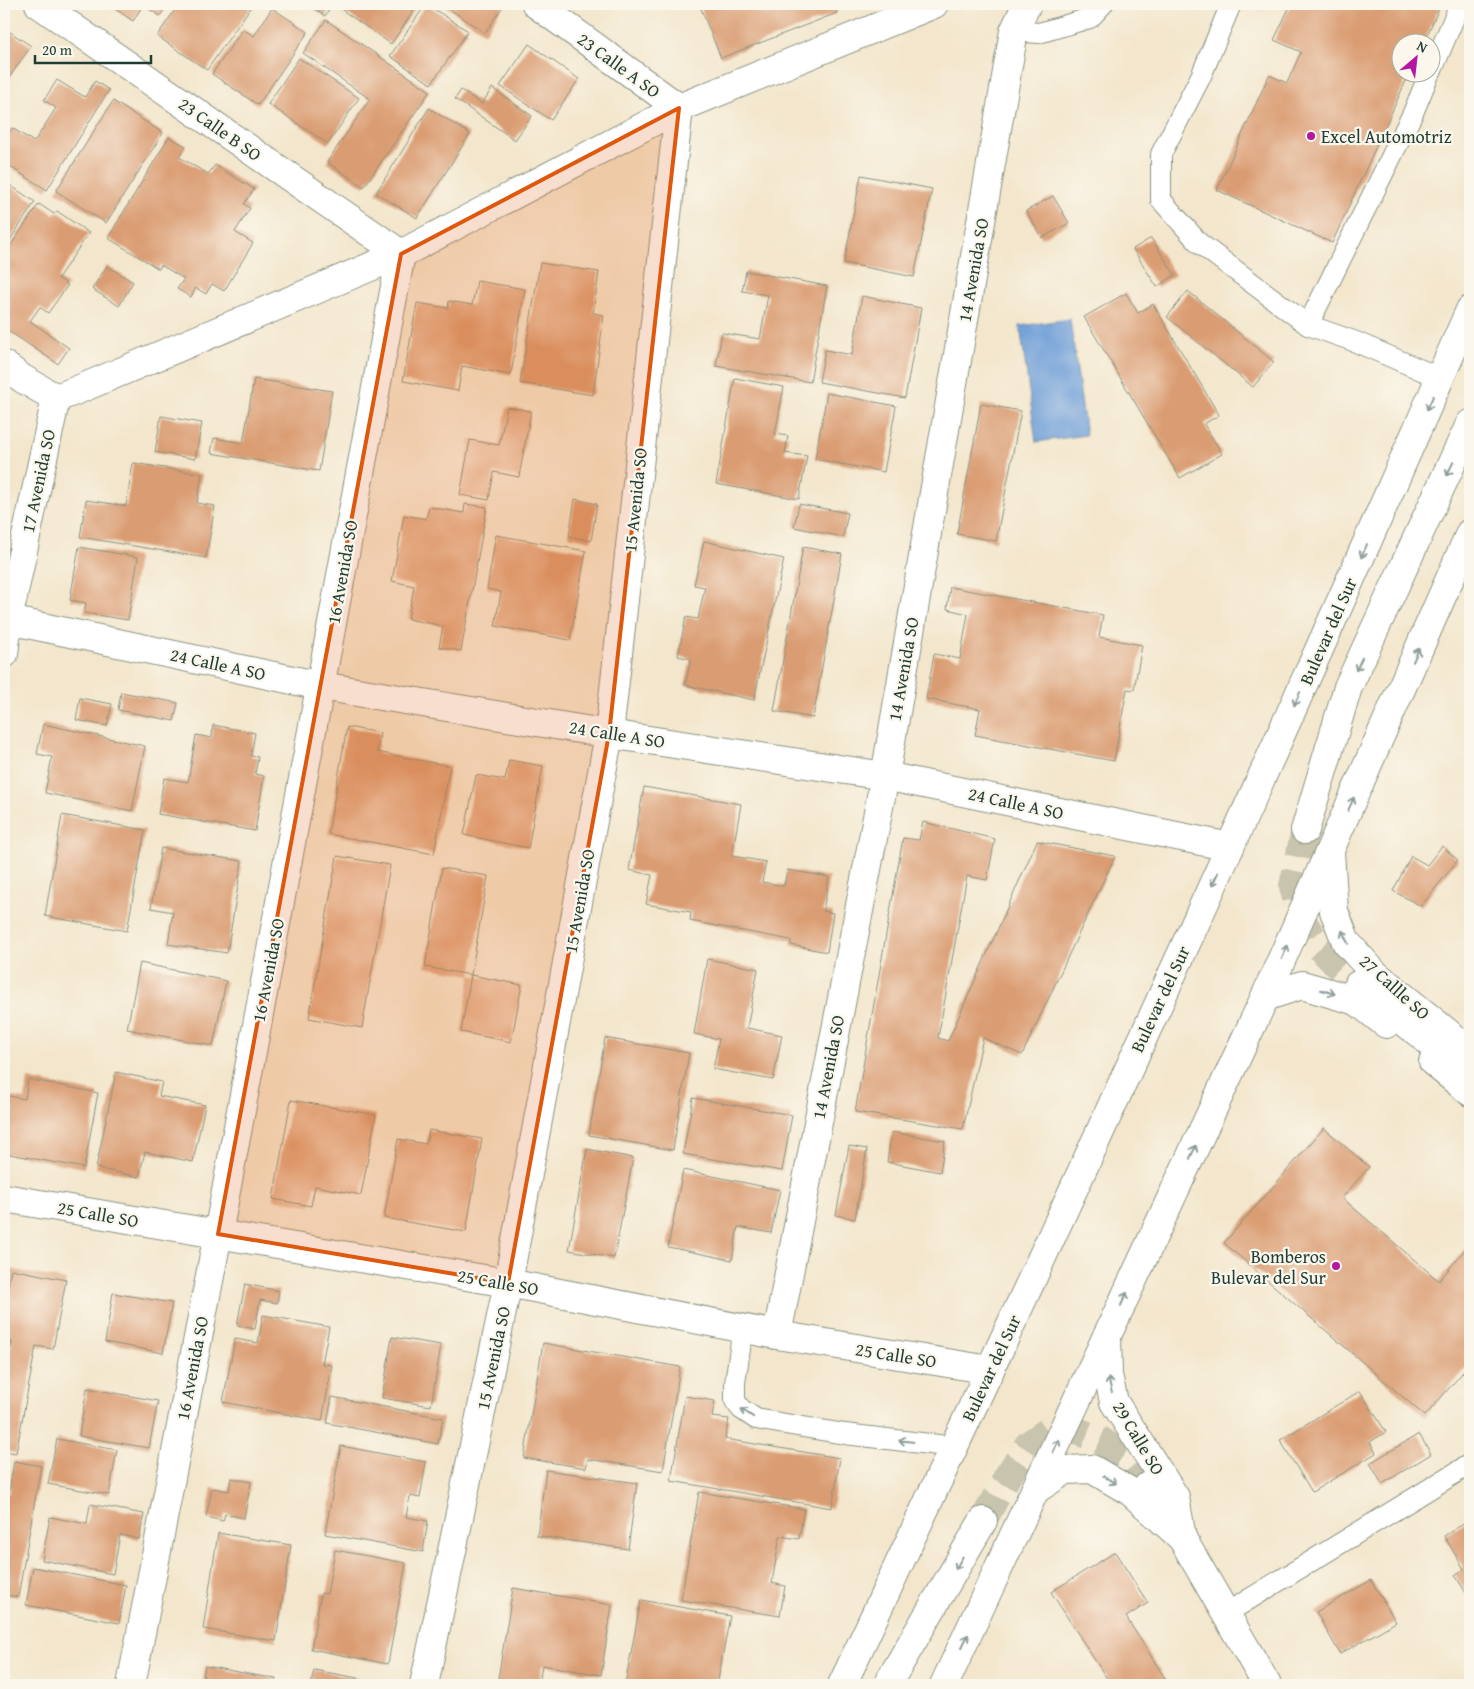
<svg xmlns="http://www.w3.org/2000/svg" width="1474" height="1689" viewBox="0 0 1474 1689" font-family="'Gentium Book Plus',serif">
<style>
.water{fill:#6f9fd8;stroke:#476e86}
.building{fill:#da9c72}
.lines{fill:none;stroke-linecap:round;stroke-linejoin:round}
.highway-tunnel{stroke:#c9c4ae;stroke-width:28;stroke-dasharray:28 14;stroke-linecap:butt}
.lane-casing{stroke:#899280;stroke-width:22}
.street-casing{stroke:#899280;stroke-width:30}
.secondary-casing{stroke:#899280;stroke-width:30}
.highway-casing{stroke:#899280;stroke-width:30}
.lane{stroke:#fff;stroke-width:20}
.street{stroke:#fff;stroke-width:28}
.secondary{stroke:#fff;stroke-width:28}
.highway{stroke:#fff;stroke-width:28}
.oneway{stroke:#8f9e9a}
.marked{fill:#de580e;fill-opacity:0.2;stroke:#de580e;stroke-width:4;stroke-linejoin:round}
.poi-dot{fill:#b5179e;stroke:#fbf7ec;stroke-width:2}
.labels{text-anchor:middle;dominant-baseline:central;stroke-width:4.5;stroke-linejoin:round;paint-order:stroke}
.street-label{font-size:18px;fill:#1f3d34;stroke:#fbf7ec}
.poi-label{font-size:18px;fill:#1f3d34;stroke:#fbf7ec;text-anchor:start}
</style>
<rect width="100%" height="100%" fill="#fbf7ec"/>
<filter id="ink" filterUnits="userSpaceOnUse"><feTurbulence type="fractalNoise" baseFrequency=".02" numOctaves="2"/><feDisplacementMap in="SourceGraphic" scale="10" xChannelSelector="R" yChannelSelector="G"/><feConvolveMatrix kernelMatrix="1 2 1 2 8 2 1 2 1" color-interpolation-filters="sRGB"/></filter>
<filter id="wash" filterUnits="userSpaceOnUse"><feTurbulence type="fractalNoise" baseFrequency=".0096" numOctaves="4" result="noise"/><feDisplacementMap in="SourceGraphic" scale="20" xChannelSelector="R" yChannelSelector="G"/><feGaussianBlur stdDeviation="1.12" result="paint"/><feColorMatrix in="noise" values="0 0 0 0 0 0 0 0 0 0 0 0 0 0 0 0 0 1.4 0 .05"/><feComposite in="paint" operator="in"/></filter>
<g filter="url(#wash)">
<rect width="100%" height="100%" fill="#f3e6cc"/>
<!-- water -->
<path class="water" d="M1070,319L1086,435L1036,442L1020,326Z"/>
<g id="blocks">
<!-- building -->
<g class="building">
<path d="M108,4H168L160,16L143,5L133,21Z"/>
<path d="M179,4H253L207,70L157,36Z"/>
<path d="M307,4H333L325,16Z"/>
<path d="M346,4H413L417,6L391,44L342,10Z"/>
<path d="M426,4L468,31L431,84L390,56Z"/>
<path d="M442,4H499L503,6L485,33Z"/>
<path d="M699,4H833L837,13L721,58Z"/>
<path d="M1291,4H1441L1424,42H1402V72H1410L1332,243L1217,190L1269,75L1287,83L1301,52L1274,40Z"/>
<path d="M272,8L308,32L258,105L212,74L243,29L254,36Z"/>
<path d="M326,20L430,91L364,187L327,162L370,99L303,53Z"/>
<path d="M4,28L31,46L4,85Z"/>
<path d="M529,44L579,79L551,120L500,86Z"/>
<path d="M299,58L359,98L328,144L268,104Z"/>
<path d="M57,80L85,97L95,81L109,90L47,190L4,163V142L12,128L34,142L56,108L44,100Z"/>
<path d="M492,88L532,116L515,140L455,99L461,90L482,104Z"/>
<path d="M113,101L163,133L106,223L56,191Z"/>
<path d="M429,108L470,134L417,218L376,193Z"/>
<path d="M169,137L186,146L179,157L208,174L215,165L254,189L244,204L250,208L235,232L253,243L224,291L212,284L206,294L196,288L191,297L177,289L184,279L161,265L159,269L108,238Z"/>
<path d="M861,175L932,189L914,277L844,263Z"/>
<path d="M4,181L35,202L4,249Z"/>
<path d="M1053,196L1069,223L1042,238L1026,211Z"/>
<path d="M39,204L54,214L57,211L89,233L58,278L68,285L48,313L40,307L30,321L69,348L58,364L4,328V255Z"/>
<path d="M1151,238L1175,275L1157,287L1133,249Z"/>
<path d="M540,263L599,272L593,313L604,315L593,395L520,383Z"/>
<path d="M107,266L133,282L119,306L92,289Z"/>
<path d="M746,271L827,286L810,382L716,366L722,333L760,339L768,295L742,291Z"/>
<path d="M477,281L525,289L511,375L462,366L458,391L403,381L417,303L448,308L449,301L472,305Z"/>
<path d="M1188,291L1274,362L1253,387L1167,317Z"/>
<path d="M1126,293L1138,313L1153,304L1219,415L1204,424L1222,454L1180,478L1084,317Z"/>
<path d="M862,296L921,308L905,398L819,382L825,350L852,355Z"/>
<path d="M735,378L784,387L775,434L788,436L785,453L807,456L799,499L716,484Z"/>
<path d="M254,379L332,391L319,471L211,453L214,438L243,443Z"/>
<path d="M827,393L896,406L884,472L815,459Z"/>
<path d="M981,404L1021,411L996,541L957,534Z"/>
<path d="M507,407L531,411L519,477L494,472L489,500L460,495L470,440L499,445Z"/>
<path d="M161,416L202,423L195,459L155,452Z"/>
<path d="M133,463L202,474L197,503L215,506L206,558L80,537L86,500L126,506Z"/>
<path d="M575,499L597,504L591,541L569,536Z"/>
<path d="M465,504L487,507L461,651L439,647L443,626L408,619L414,586L392,581L404,515L426,519L429,507L464,513Z"/>
<path d="M799,504L848,513L843,537L794,527Z"/>
<path d="M496,535L586,551L570,640L495,626L501,592L487,589Z"/>
<path d="M704,541L784,559L754,700L685,685L691,659L678,656L686,617L698,619L705,587L694,585Z"/>
<path d="M79,547L138,557L128,620L84,613L86,603L70,600Z"/>
<path d="M803,547L842,554L813,718L774,711Z"/>
<path d="M950,587L1103,615L1099,637L1142,645L1134,690L1127,689L1114,761L975,735L980,709L926,699L934,654L960,659L968,614L947,609Z"/>
<path d="M121,692L178,703L174,721L118,710Z"/>
<path d="M80,698L112,704L107,726L76,720Z"/>
<path d="M43,724L145,746L132,811L45,793L52,757L37,754Z"/>
<path d="M213,725L255,733L251,756L258,757L255,774L264,776L255,831L158,814L164,778L188,782L196,735L212,738Z"/>
<path d="M347,727L380,733L377,752L450,766L434,854L328,834Z"/>
<path d="M509,760L543,766L528,848L464,835L476,775L505,780Z"/>
<path d="M644,787L741,804L732,856L766,862L762,882L784,886L787,870L829,877L823,911L833,913L827,952L791,945V940L690,921L691,912L646,904L652,875L629,870Z"/>
<path d="M62,815L145,830L127,931L45,916Z"/>
<path d="M923,822L995,839L987,880L967,876L938,1038L948,1041L1037,841L1115,856L1022,1055L983,1038L963,1129L855,1112L903,838L919,840Z"/>
<path d="M1442,846L1458,860L1421,906L1393,891L1411,856L1427,865Z"/>
<path d="M161,848L242,861L227,953L168,944L173,912L151,908Z"/>
<path d="M337,856L390,865L362,1028L309,1018Z"/>
<path d="M442,868L488,876L471,975L425,967Z"/>
<path d="M707,959L758,969L747,1028L782,1035L773,1080L713,1069L719,1039L694,1034Z"/>
<path d="M140,963L226,981L213,1046L127,1029Z"/>
<path d="M471,975L522,985L511,1042L461,1032Z"/>
<path d="M605,1038L689,1053L673,1150L589,1135Z"/>
<path d="M116,1072L162,1082L159,1096L205,1105L193,1162L145,1152L139,1177L96,1168Z"/>
<path d="M28,1079L98,1093L84,1168L4,1153V1095L25,1099Z"/>
<path d="M693,1098L792,1115L782,1171L683,1154Z"/>
<path d="M291,1100L376,1115L361,1195L315,1186L311,1206L273,1199Z"/>
<path d="M1324,1128L1369,1167L1342,1198L1439,1281L1466,1248L1470,1252V1364L1425,1416L1224,1243Z"/>
<path d="M429,1130L482,1139L466,1232L384,1218L398,1139L426,1144Z"/>
<path d="M892,1132L945,1141L940,1172L887,1162Z"/>
<path d="M849,1146L867,1149L855,1219L836,1215Z"/>
<path d="M587,1149L633,1158L614,1258L569,1250Z"/>
<path d="M683,1170L780,1190L771,1233L738,1227L732,1260L668,1247Z"/>
<path d="M11,1269L66,1280L53,1349L36,1346L16,1453L4,1451V1373H6L12,1342L4,1340V1308Z"/>
<path d="M245,1284L279,1291L277,1303L260,1300L255,1329L237,1325Z"/>
<path d="M113,1293L172,1303L163,1353L105,1342Z"/>
<path d="M263,1315L329,1327L322,1364L332,1365L322,1421L223,1402L235,1339L258,1343Z"/>
<path d="M392,1337L441,1345L431,1406L382,1398Z"/>
<path d="M543,1343L680,1367L663,1471L588,1459L586,1468L524,1458Z"/>
<path d="M87,1388L158,1401L149,1448L79,1436Z"/>
<path d="M1360,1391L1386,1432L1370,1442L1376,1453L1312,1492L1280,1440Z"/>
<path d="M685,1396L715,1401L712,1417L729,1419L725,1439L840,1458L832,1508L671,1481Z"/>
<path d="M332,1397L443,1418L438,1444L327,1423Z"/>
<path d="M1419,1434L1431,1454L1382,1484L1370,1463Z"/>
<path d="M57,1439L117,1450L109,1495L48,1484Z"/>
<path d="M341,1446L426,1462L420,1498L410,1496L406,1517L428,1521L423,1552L325,1534Z"/>
<path d="M14,1461L41,1466L18,1597L4,1595V1492L9,1493Z"/>
<path d="M546,1470L637,1483L628,1549L537,1536Z"/>
<path d="M231,1478L251,1482L244,1518L225,1514L223,1521L206,1517L212,1488L229,1491Z"/>
<path d="M699,1492L804,1509L799,1539L780,1536L772,1583L785,1586L780,1616L681,1600Z"/>
<path d="M90,1504L144,1514L139,1539L120,1535L113,1574L42,1560L50,1517L87,1524Z"/>
<path d="M1470,1520V1597L1469,1598L1455,1575L1464,1569L1444,1536Z"/>
<path d="M218,1533L291,1545L276,1641L203,1629Z"/>
<path d="M335,1550L406,1563L388,1664L311,1649L321,1593L327,1594Z"/>
<path d="M1115,1552L1148,1603L1126,1617L1168,1683L1164,1685H1111L1051,1592Z"/>
<path d="M33,1567L126,1585L119,1623L26,1605Z"/>
<path d="M1371,1580L1396,1622L1340,1654L1316,1612Z"/>
<path d="M513,1588L612,1605L601,1675L542,1665L539,1685H497Z"/>
<path d="M641,1600L730,1616L717,1685H625Z"/>
<path d="M205,1666L276,1679L275,1685H202Z"/>
<path d="M314,1670L357,1678L355,1685H311Z"/>
</g>
</g>
</g>
<g filter="url(#ink)">
<use href="#blocks" fill-opacity="0" stroke="#899280" stroke-width="1"/>
<g class="lines">
<!-- highway-tunnel -->
<g class="highway-tunnel">
<path d="M1305,830L1293,886L1301,918L1318,946L1358,985"/>
<path d="M983,1521L1007,1477L1028,1445L1052,1428L1075,1430L1102,1441L1129,1461L1148,1486"/>
</g>
<defs>
<g id="lane">
<path d="M1231,4L1201,76L1161,154V200L1199,243L1308,325L1356,342L1440,378"/>
<path d="M1014,31L1039,33L1090,18L1103,4"/>
<path d="M1432,70L1460,4"/>
<path d="M1308,325L1413,113L1430,72"/>
<path d="M743,1328L735,1383V1401L741,1409L756,1419L845,1434L955,1447"/>
<path d="M1225,1614L1470,1464"/>
</g>
<g id="street">
<path d="M39,4L401,254L218,1234L131,1685"/>
<path d="M4,365L23,379L56,398"/>
<path d="M56,398L75,391L401,254L679,108L934,4"/>
<path d="M4,619L321,686L609,734L885,776L1230,847"/>
<path d="M4,654L8,620L56,398"/>
<path d="M777,1335L885,776L1014,31L1027,4"/>
<path d="M1107,1336L1108,1375L1114,1402L1175,1497L1182,1538"/>
<path d="M1035,1490L1066,1470L1092,1469L1131,1492L1182,1538L1267,1685"/>
<path d="M424,1685L508,1283L609,734L679,108L536,4"/>
</g>
<g id="secondary">
<path d="M1330,852L1334,911L1346,942L1375,974L1470,1051"/>
<path d="M1265,997L1302,985L1357,1001L1386,1024"/>
<path d="M1433,1062L1470,1092"/>
<path d="M4,1198L508,1283L777,1335L990,1370"/>
</g>
<g id="highway">
<path d="M1305,830L1348,687L1470,424"/>
<path d="M1358,985L1470,1074"/>
<path d="M1148,1486L1182,1538"/>
<path d="M842,1685C1057,1230 1267,771 1470,310"/>
<path d="M887,1685L983,1521"/>
<path d="M944,1685L1265,997L1470,533"/>
</g>
</defs>
<!-- lane casing -->
<use href="#lane" class="lane-casing"/>
<!-- street casing -->
<use href="#street" class="street-casing"/>
<!-- secondary casing -->
<use href="#secondary" class="secondary-casing"/>
<!-- highway casing -->
<use href="#highway" class="highway-casing"/>
<!-- lane -->
<use href="#lane" class="lane"/>
<!-- street -->
<use href="#street" class="street"/>
<!-- secondary -->
<use href="#secondary" class="secondary"/>
<!-- highway -->
<use href="#highway" class="highway"/>
</g>
<!-- one-way arrows -->
<defs><path id="oneway-shaft" d="M-6 0H5M1.5-3L5.5 0L1.5 3" fill="none" stroke-width="1.6" stroke-linecap="round" stroke-linejoin="round" transform="scale(1.25)"/></defs>
<g class="oneway">
<use href="#oneway-shaft" transform="translate(1430 403) rotate(114)"/>
<use href="#oneway-shaft" transform="translate(1450 469) rotate(115)"/>
<use href="#oneway-shaft" transform="translate(1364 551) rotate(114)"/>
<use href="#oneway-shaft" transform="translate(1416 655) rotate(-66)"/>
<use href="#oneway-shaft" transform="translate(1359 664) rotate(115)"/>
<use href="#oneway-shaft" transform="translate(1297 699) rotate(114)"/>
<use href="#oneway-shaft" transform="translate(1351 804) rotate(-66)"/>
<use href="#oneway-shaft" transform="translate(1215 879) rotate(115)"/>
<use href="#oneway-shaft" transform="translate(1345 937) rotate(-115)"/>
<use href="#oneway-shaft" transform="translate(1285 952) rotate(-66)"/>
<use href="#oneway-shaft" transform="translate(1328 992) rotate(17)"/>
<use href="#oneway-shaft" transform="translate(1193 1152) rotate(-65)"/>
<use href="#oneway-shaft" transform="translate(1124 1299) rotate(-65)"/>
<use href="#oneway-shaft" transform="translate(1110 1385) rotate(-104)"/>
<use href="#oneway-shaft" transform="translate(747 1413) rotate(-146)"/>
<use href="#oneway-shaft" transform="translate(906 1441) rotate(-173)"/>
<use href="#oneway-shaft" transform="translate(1056 1446) rotate(-65)"/>
<use href="#oneway-shaft" transform="translate(1110 1480) rotate(30)"/>
<use href="#oneway-shaft" transform="translate(959 1563) rotate(120)"/>
<use href="#oneway-shaft" transform="translate(965 1641) rotate(-65)"/>
</g>
</g>
<!-- marked area -->
<path class="marked" d="M679,108L609,734L508,1283L218,1234L401,254Z"/>
<!-- markers -->
<g class="poi-dot">
<circle cx="1311" cy="136" r="5"/>
<circle cx="1336" cy="1266" r="5"/>
</g>
<g class="labels">
<!-- street labels -->
<g class="street-label">
<text transform="translate(619 65) rotate(36)">23 Calle A SO</text>
<text transform="translate(220 129) rotate(35)">23 Calle B SO</text>
<text transform="translate(973 270) rotate(-80)">14 Avenida SO</text>
<text transform="translate(38 481) rotate(-78)">17 Avenida SO</text>
<text transform="translate(635 500) rotate(-84)">15 Avenida SO</text>
<text transform="translate(342 572) rotate(-80)">16 Avenida SO</text>
<text transform="translate(1328 631) rotate(-66)">Bulevar del Sur</text>
<text transform="translate(218 664) rotate(12)">24 Calle A SO</text>
<text transform="translate(903 669) rotate(-80)">14 Avenida SO</text>
<text transform="translate(617 734) rotate(9)">24 Calle A SO</text>
<text transform="translate(1016 803) rotate(12)">24 Calle A SO</text>
<text transform="translate(579 901) rotate(-80)">15 Avenida SO</text>
<text transform="translate(268 970) rotate(-79)">16 Avenida SO</text>
<text transform="translate(1395 987) rotate(42)">27 Callle SO</text>
<text transform="translate(1160 999) rotate(-65)">Bulevar del Sur</text>
<text transform="translate(828 1067) rotate(-79)">14 Avenida SO</text>
<text transform="translate(98 1214) rotate(10)">25 Calle SO</text>
<text transform="translate(498 1282) rotate(10)">25 Calle SO</text>
<text transform="translate(896 1355) rotate(9)">25 Calle SO</text>
<text transform="translate(493 1358) rotate(-78)">15 Avenida SO</text>
<text transform="translate(192 1368) rotate(-79)">16 Avenida SO</text>
<text transform="translate(991 1368) rotate(-65)">Bulevar del Sur</text>
<text transform="translate(1139 1438) rotate(59)">29 Calle SO</text>
</g>
<!-- poi labels -->
<g class="poi-label">
<text x="1321" y="136">Excel Automotriz</text>
<text x="1326" y="1256" text-anchor="end">Bomberos<tspan x="1326" dy="21">Bulevar del Sur</tspan></text>
</g>
</g>
<!-- margin -->
<rect width="1474" height="1689" fill="none" stroke="#fbf7ec" stroke-width="20"/>
<!-- north arrow -->
<g transform="translate(1416 58) rotate(28)"><circle r="24" fill="#fbf7ec" stroke="#a3ada2"/>
<path d="M0-4L9 19L0 12L-9 19Z" fill="#b5179e"/>
<text y="-8" font-size="14" font-weight="bold" text-anchor="middle" fill="#1f3d34">N</text>
</g>
<!-- scale -->
<path d="M35 55v8h116v-8" fill="none" stroke="#1f3d34" stroke-width="2.5"/>
<text x="42" y="55" font-size="15" fill="#1f3d34" stroke="#fbf7ec" stroke-width="4" paint-order="stroke">20 m</text>
</svg>
